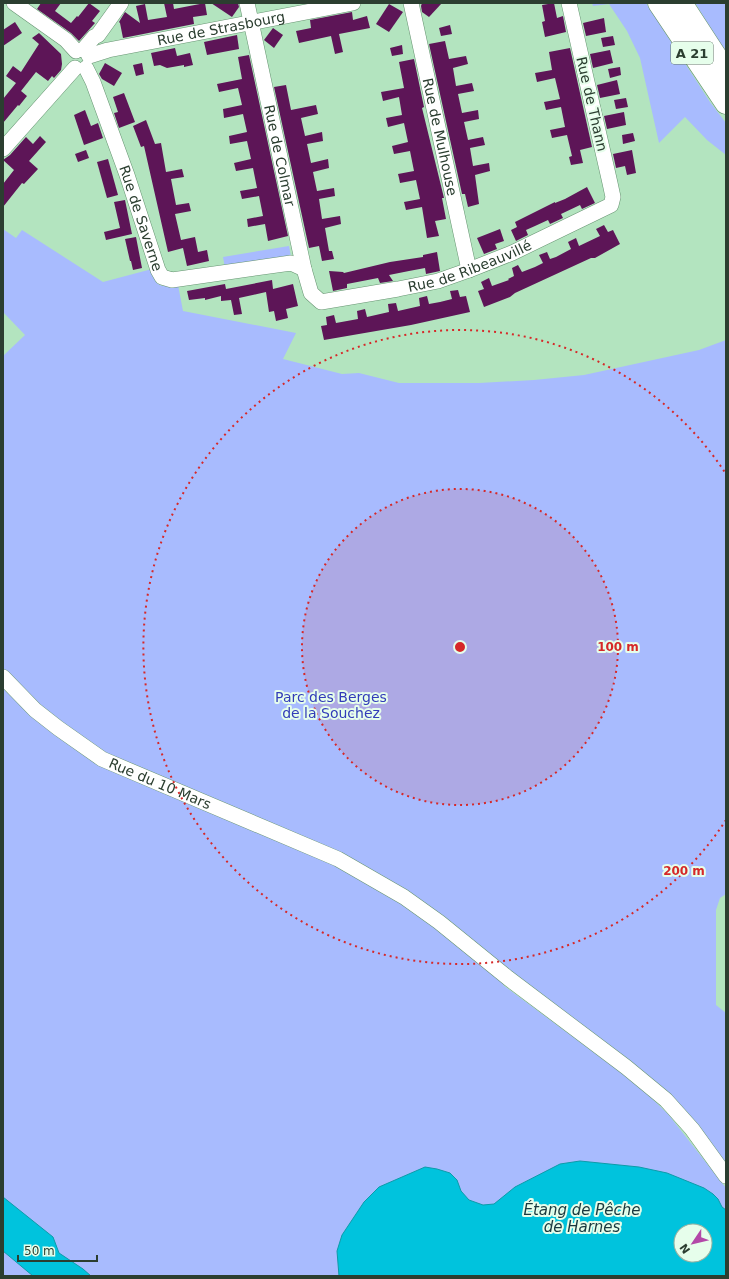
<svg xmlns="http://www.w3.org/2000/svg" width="729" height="1279" viewBox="0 0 729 1279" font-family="'DejaVu Sans',sans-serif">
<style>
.green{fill:#a8bbfe;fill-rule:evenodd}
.water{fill:#00c3dd;stroke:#0d9ba9;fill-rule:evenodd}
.building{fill:#5d1557}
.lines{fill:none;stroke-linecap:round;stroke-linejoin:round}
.minor-casing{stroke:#679472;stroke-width:16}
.highway-casing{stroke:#679472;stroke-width:23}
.minor{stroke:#fff;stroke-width:15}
.highway{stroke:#fff;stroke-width:22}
.ring{fill:none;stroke:#d62828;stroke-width:2;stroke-dasharray:2 4}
.labels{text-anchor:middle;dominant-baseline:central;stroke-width:4;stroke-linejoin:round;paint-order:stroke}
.shield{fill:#e6feeb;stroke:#637868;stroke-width:1}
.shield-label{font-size:13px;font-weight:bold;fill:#2b3e30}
.street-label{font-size:14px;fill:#2b3e30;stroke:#e6feeb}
.park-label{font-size:14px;fill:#323cb9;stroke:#e6feeb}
.water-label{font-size:15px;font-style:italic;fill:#19393f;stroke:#e6feeb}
.centre{fill:#d62828;stroke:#e6feeb;stroke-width:2}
.ring-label{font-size:12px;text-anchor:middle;font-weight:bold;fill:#d62828;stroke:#e6feeb;stroke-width:4;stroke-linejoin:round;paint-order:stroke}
</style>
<rect width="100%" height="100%" fill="#b3e4bf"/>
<!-- green -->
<g class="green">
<path d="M592,3H646L710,102L726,123V155L707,140L685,117L659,143L640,58L627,31L609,4L593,6Z"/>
<path d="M695,3H726V53Z"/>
<path d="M3,229L16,238L22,230L103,282L152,269C155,288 161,287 178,285L183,311L296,333L283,359L342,374L359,373L399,383H479L534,380L584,375L699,350L726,340V894L720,898L716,910V1005L726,1013V1166L707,1140L514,978L503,985L639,1086L668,1114L726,1188V1276H3V356L25,335L3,312ZM681,1231H705V1255H681Z"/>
<path d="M289,246L291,257L225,268L223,257Z"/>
</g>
<!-- water -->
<g class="water">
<path d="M580,1161L639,1167L667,1173L704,1188L713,1194L718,1199L722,1207L726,1210V1276H339L337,1251L342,1235L364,1202L379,1187L425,1167L437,1169L450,1173L457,1180L461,1191L469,1200L483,1205L494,1204L515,1187L560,1164ZM681,1231H705V1255H681Z"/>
<path d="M3,1197L53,1237L59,1253L83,1269L91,1276H33L3,1251Z"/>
</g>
<!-- building -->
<g class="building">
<path d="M41,3H61L55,11L71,23L77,16L78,17L89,3L100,11L92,21L95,23L79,41L71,33L37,9Z"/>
<path d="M164,3H173L174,9L205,3L207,15L193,17L194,24L123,38L120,23L119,22L125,12L140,23L136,6L145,4L148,20L167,17Z"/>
<path d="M211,3H238L239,7L232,17Z"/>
<path d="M422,3H442L429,17L422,12L421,6Z"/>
<path d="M554,3L557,18L563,16L566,32L545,37L542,22L545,21L542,5Z"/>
<path d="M389,4L403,12L389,32L376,24Z"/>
<path d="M352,12L353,20L367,16L370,28L339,34L343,52L335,54L331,36L299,43L296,31L311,28L310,20Z"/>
<path d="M604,18L606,32L586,36L583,23Z"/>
<path d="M15,22L22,33L3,46V30Z"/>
<path d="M450,25L452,34L441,36L439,28Z"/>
<path d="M273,28L283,35L274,48L264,40Z"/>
<path d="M39,33L61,54L62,64L61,70L54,78L52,76L48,81L36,72L21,91L27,96L19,106L18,105L3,123V99L16,83L6,76L13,66L21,72L39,44L32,38Z"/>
<path d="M237,35L239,49L207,55L204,42Z"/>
<path d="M613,36L615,45L603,47L601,38Z"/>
<path d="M445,41L449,59L466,56L468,64L453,68L456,86L472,83L474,91L458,94L462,113L478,110L479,119L464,122L468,140L483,137L485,145L470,148L473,166L489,163L490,171L475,175L479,204L468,207L465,194H462L429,44Z"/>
<path d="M402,45L403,54L392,56L390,48Z"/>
<path d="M175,48L177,56L190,53L193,65L184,67V65L167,68L160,65L154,66L151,53Z"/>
<path d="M570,48L592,147L580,150L583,163L571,165L569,157L572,156L567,135L552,138L550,130L565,127L561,107L546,110L544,102L560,99L555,78L537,82L535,73L552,70L549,52Z"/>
<path d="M610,50L613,63L593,68L590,54Z"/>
<path d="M249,55L288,236L268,241L265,224L248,227L247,219L263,216L259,196L242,199L240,191L257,188L253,168L236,171L234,163L251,159L247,141L230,144L229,136L247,132L243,114L224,118L223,109L242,105L238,88L219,92L217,84L242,79L238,57Z"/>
<path d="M414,59L424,107L422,108L444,198H442L446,219L435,221L439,236L427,238L422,207L406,210L404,202L420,199L416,180L400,183L399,178L398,174L414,171L410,151L394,154L392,146L408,142L404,123L388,127L386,118L402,115L399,97L383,101L381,92L404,88L399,62Z"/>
<path d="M105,63L122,73L114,86L102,79L99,74Z"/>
<path d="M142,63L144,74L136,76L133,65Z"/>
<path d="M620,67L621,75L610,78L608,69Z"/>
<path d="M617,80L620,94L600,98L597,85Z"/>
<path d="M286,85L291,110L316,105L318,114L301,118L305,136L322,132L323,141L307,144L311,163L328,159L329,168L313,172L317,191L334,188L335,196L319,199L322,219L340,216L341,224L325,228L329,251H332L334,259L322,261L319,246L309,248L274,87Z"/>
<path d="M124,93L135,122L119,128L114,113L118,112L113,97Z"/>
<path d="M626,98L628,107L616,109L614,100Z"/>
<path d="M85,110L91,126L98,123L103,138L84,145L74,115Z"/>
<path d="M624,112L626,125L607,129L604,116Z"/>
<path d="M146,120L155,144L161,143L166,172L182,169L184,177L171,179L176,205L189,203L191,211L175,214L181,240L195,237L198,252L207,250L209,261L187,266L183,248L168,252L144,146L141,147L133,126Z"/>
<path d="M633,133L635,141L623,144L622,135Z"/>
<path d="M40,136L46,142L29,161L38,169L24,184L22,183L3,207V184L14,170L3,160L10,155L26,137L33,144Z"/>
<path d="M86,150L89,158L78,162L75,154Z"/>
<path d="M632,150L636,173L627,175L625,166L616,168L613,154Z"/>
<path d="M108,159L118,195L107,198L97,162Z"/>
<path d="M587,187L595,203L582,209L580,205L561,214L563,218L550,224L548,220L535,226L526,230L528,235L516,241L511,230L517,227L515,222L555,202V203L565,199Z"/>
<path d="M125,200L132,234L106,240L104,232L120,228L114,202Z"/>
<path d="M604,225L608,232L613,230L620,244L595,258H591L515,293L510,297L484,307L478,291L484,289L481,282L489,278L492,286L509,280L508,279L514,276L512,268L518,265L522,272L535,267L543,263L539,255L547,252L550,259L556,257L571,249L568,242L576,238L579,246L600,236L596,229Z"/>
<path d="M500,229L504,241L495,244L497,249L484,254L477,238Z"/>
<path d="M136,237L142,268L133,270L131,261H130L125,239Z"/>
<path d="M437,252L440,271L426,274L425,268L409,271L389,275L393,281L380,283L378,278L347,284V288L333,291L329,271L343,272L344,273L390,262L423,257V255Z"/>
<path d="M272,280L273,289L293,284L298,306L286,309L288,318L276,321L274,311L269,312L266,292L239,298L242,314L234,315L231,300L221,301V296L205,300V298L189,300L187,291L225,284L226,289Z"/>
<path d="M458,290L460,297L466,296L470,312L411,325L324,340L321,326L327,325L326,317L334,315L336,323L358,319L357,311L365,309L367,317L389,312L388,304L396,303L398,311L420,306L419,298L427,296L429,304L440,302L452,299L450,291Z"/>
</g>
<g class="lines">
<defs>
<g id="minor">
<path d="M14,3L66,40L76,51"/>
<path id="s1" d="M247,3L304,269L311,293L321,302L398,289L438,281L469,270L512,253L611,205L613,197L610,183L569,3"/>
<path id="s2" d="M411,3L469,270"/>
<path d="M83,50L94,37L98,35L121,3"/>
<path id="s3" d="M89,56L108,50L353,3"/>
<path id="s4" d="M86,68L93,82L127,175L158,270L162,277L172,280L291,263L304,269"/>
<path d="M3,149L75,68"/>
<path id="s5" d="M3,677L35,710L58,728L102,759L338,859L404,897L439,922L508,978L626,1067L666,1100L692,1129L726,1176"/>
</g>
<g id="highway">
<path d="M659,3L726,103"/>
<path d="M681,3L726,72"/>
</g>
</defs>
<!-- minor casing -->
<use href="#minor" class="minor-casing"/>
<!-- highway casing -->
<use href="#highway" class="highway-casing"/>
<!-- minor -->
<use href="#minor" class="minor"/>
<!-- highway -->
<use href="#highway" class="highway"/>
</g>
<!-- distance rings -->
<circle cx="460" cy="647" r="158" fill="#d62828" fill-opacity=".12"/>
<g class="ring">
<circle cx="460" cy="647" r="158"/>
<path d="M726 820A317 317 0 1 1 726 474"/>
</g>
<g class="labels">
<!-- shield labels -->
<rect class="shield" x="671" y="42" width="42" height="22" rx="3"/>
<g class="shield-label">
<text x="692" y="53">A 21</text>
</g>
<!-- street labels -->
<g class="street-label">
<text stroke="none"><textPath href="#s3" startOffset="135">Rue de Strasbourg</textPath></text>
<text transform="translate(592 104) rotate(77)">Rue de Thann</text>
<text stroke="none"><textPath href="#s2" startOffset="137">Rue de Mulhouse</textPath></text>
<text stroke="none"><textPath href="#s1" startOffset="156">Rue de Colmar</textPath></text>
<text stroke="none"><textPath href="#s4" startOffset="160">Rue de Saverne</textPath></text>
<text stroke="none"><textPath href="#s1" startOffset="464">Rue de Ribeauvillé</textPath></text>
<text stroke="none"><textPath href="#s5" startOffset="192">Rue du 10 Mars</textPath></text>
</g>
<!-- park labels -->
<g class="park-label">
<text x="331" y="697">Parc des Berges<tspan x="331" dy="16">de la Souchez</tspan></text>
</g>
<!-- water labels -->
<g class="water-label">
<text x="582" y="1210">Étang de Pêche<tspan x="582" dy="17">de Harnes</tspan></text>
</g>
</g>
<circle cx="460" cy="647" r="6" class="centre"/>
<g class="ring-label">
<text x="618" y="651">100 m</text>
<text x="684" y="875">200 m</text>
</g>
<!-- border -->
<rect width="729" height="1279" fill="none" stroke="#2b3e30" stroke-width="8"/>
<!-- north arrow -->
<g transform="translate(693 1243) rotate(235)"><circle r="19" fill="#e6feeb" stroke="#9bb1a0"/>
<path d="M0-3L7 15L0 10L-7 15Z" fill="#b348a8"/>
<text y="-6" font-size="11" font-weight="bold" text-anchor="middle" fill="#2b3e30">N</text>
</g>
<!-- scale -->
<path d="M18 1255v6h79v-6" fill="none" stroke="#2b3e30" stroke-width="2"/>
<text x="24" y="1255" font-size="12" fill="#2b3e30" stroke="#e6feeb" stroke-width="3" paint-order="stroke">50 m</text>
</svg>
